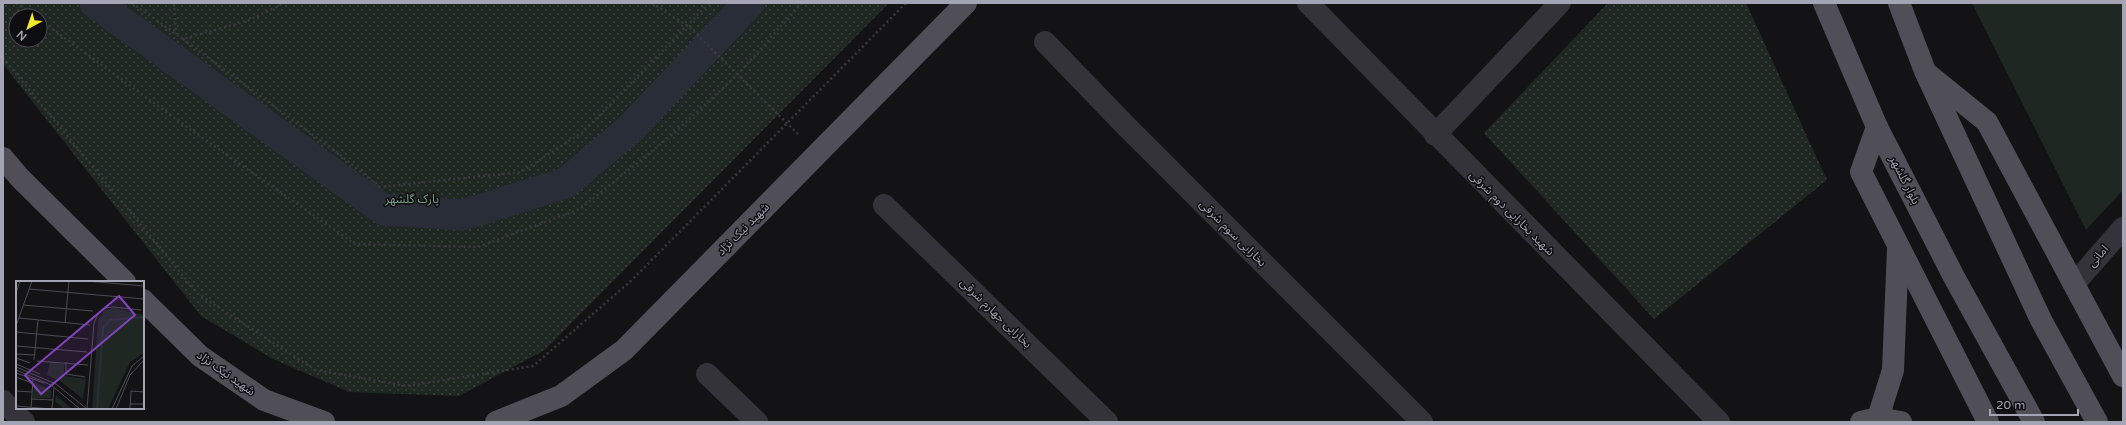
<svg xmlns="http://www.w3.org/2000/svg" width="2126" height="425" viewBox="0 0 2126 425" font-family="'Varela Round','Noto Sans Arabic',sans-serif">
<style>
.grass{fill:#1f2722}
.park{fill:url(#park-dots);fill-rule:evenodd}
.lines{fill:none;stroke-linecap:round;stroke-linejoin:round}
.canal{stroke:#292d38;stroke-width:31}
.path{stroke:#393940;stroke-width:2.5;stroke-dasharray:2 3;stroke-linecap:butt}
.minor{stroke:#343339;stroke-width:22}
.major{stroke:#504f58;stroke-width:22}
.labels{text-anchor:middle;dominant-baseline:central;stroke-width:3;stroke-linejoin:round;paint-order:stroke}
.street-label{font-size:12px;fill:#a4a4b5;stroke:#0e0d0f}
.park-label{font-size:12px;fill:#7aa088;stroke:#0e0d0f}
.inset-river{fill:none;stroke:#292d38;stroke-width:2}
.inset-road{fill:none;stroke:#4d4c54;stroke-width:1}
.view{fill:#8344bd;fill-opacity:0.15;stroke:#8344bd;stroke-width:2}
.inset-edge{fill:none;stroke:#a4a4b5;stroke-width:2}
</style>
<defs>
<pattern id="park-dots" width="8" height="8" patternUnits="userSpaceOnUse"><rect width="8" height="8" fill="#1f2722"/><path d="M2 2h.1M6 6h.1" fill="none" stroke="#3d4340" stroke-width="1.8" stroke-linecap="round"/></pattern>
</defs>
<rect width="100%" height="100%" fill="#131214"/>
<!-- grass -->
<path class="grass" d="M1972,3H2123V190L2086,230Z"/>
<!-- park -->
<g class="park">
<path d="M3,3H889L545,350L459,396L349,392L273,359L201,316L3,64ZM16,16H40V40H16Z"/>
<path d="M1608,3H1746L1827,180L1654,319L1484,133Z"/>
</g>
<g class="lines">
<!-- canal -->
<path class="canal" d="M95,3L384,210L463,215L566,183L631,128L749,3"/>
<!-- path -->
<g class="path">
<path d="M16,3L34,16"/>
<path d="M132,3L183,39L247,21L284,3"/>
<path d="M174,3L176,34"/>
<path d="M652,3L688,26L800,136"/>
<path d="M40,20L191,130L355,244L478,247L580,209L672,135L737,75L802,3"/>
<path d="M183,39L340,155L380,187L521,172L583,132L709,3"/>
<path d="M3,58L198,294L315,370L407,386L533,366L632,280L906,3"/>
</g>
<!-- minor -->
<g class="minor">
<path d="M1308,3L1719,422"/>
<path d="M1045,42L1124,124L1422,422"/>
<path d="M1435,135L1560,3"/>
<path d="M884,205L1107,422"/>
<path d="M2074,284L2123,228"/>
<path d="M707,374L757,422"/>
<path d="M3,401L24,422"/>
</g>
<!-- major -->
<g class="major">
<path d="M1824,3L1877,127L1954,277L2034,422"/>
<path d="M1899,3L1925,71L2041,320L2097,422"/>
<path d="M1929,75L1987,122L2123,376"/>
<path d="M1877,127L1861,172L1988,422"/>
<path d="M3,158L20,178L125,282"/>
<path d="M143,300L200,356L264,400L324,422"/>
<path d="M1878,418L1893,370L1898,248"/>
<path d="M496,422L561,396L624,350L966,3"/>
<path d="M1861,422L1878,418L1901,422"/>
</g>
</g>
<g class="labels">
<!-- street labels -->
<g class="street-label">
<text transform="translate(1905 180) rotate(63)">بلوار گلشهر</text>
<text transform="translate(1512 213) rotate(45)">شهید بخارایی دوم شرقی</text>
<text transform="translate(743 229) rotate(-45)">شهید نیک نژاد</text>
<text transform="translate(1233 233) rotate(45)">بخارایی سوم شرقی</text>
<text transform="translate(2098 256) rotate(-48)">امانی</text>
<text transform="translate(996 313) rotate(44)">بخارایی جهارم شرقی</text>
<text transform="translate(226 373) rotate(35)">شهید نیک نژاد</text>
</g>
<!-- park labels -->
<g class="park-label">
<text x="412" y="199">پارک گلشهر</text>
</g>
</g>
<!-- overview -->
<g transform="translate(16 281)">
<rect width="128" height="128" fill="#131214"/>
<path d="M18,101L35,109V117H17ZM40,114L56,128H48L39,120Z" fill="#1f2722"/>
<path d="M98,27L128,34V72L114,81L92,128H76L82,39L89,29ZM34,81L48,83V95L70,98L67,118L44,100L31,94Z" fill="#1f2722"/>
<path class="inset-river" d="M81,128L87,47L94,39L128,36"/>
<path class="inset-road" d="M70,0L128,5M13,8L128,18M0,12L4,0M7,24L77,30M3,37L74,44M49,42L53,0M0,45L16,0M0,51L72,58M0,65L71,71M0,73L19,74M0,77L14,82M18,79L22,39M21,80L72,84M50,81V93L69,96M0,83L24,93M0,86L40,103L71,128M0,89L35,104L64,128M0,92L28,102M0,96L16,102M0,110L16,111M16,118L37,119M114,123H128M0,125L35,128M15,128L17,98M36,128L38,107M71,128L78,42L82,33L88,27L97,26L125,29M96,128L116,85L128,75M100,128L114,94L128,79M114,128L115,110L128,111"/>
<path class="view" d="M103,15L119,34L25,113L9,94Z"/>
<rect width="128" height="128" class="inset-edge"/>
</g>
<!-- border -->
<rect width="2126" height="425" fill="none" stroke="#a4a4b5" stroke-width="8"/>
<!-- north arrow -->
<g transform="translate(28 28) rotate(220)"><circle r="19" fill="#0e0d0f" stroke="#4a4951"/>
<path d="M0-3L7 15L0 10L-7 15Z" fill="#f3e92c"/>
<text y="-6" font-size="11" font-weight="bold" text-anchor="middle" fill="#a4a4b5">N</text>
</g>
<!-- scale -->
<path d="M1990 409v6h88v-6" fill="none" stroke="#a4a4b5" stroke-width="2"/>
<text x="1996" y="409" font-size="12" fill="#a4a4b5" stroke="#0e0d0f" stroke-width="3" paint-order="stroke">20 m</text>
</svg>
